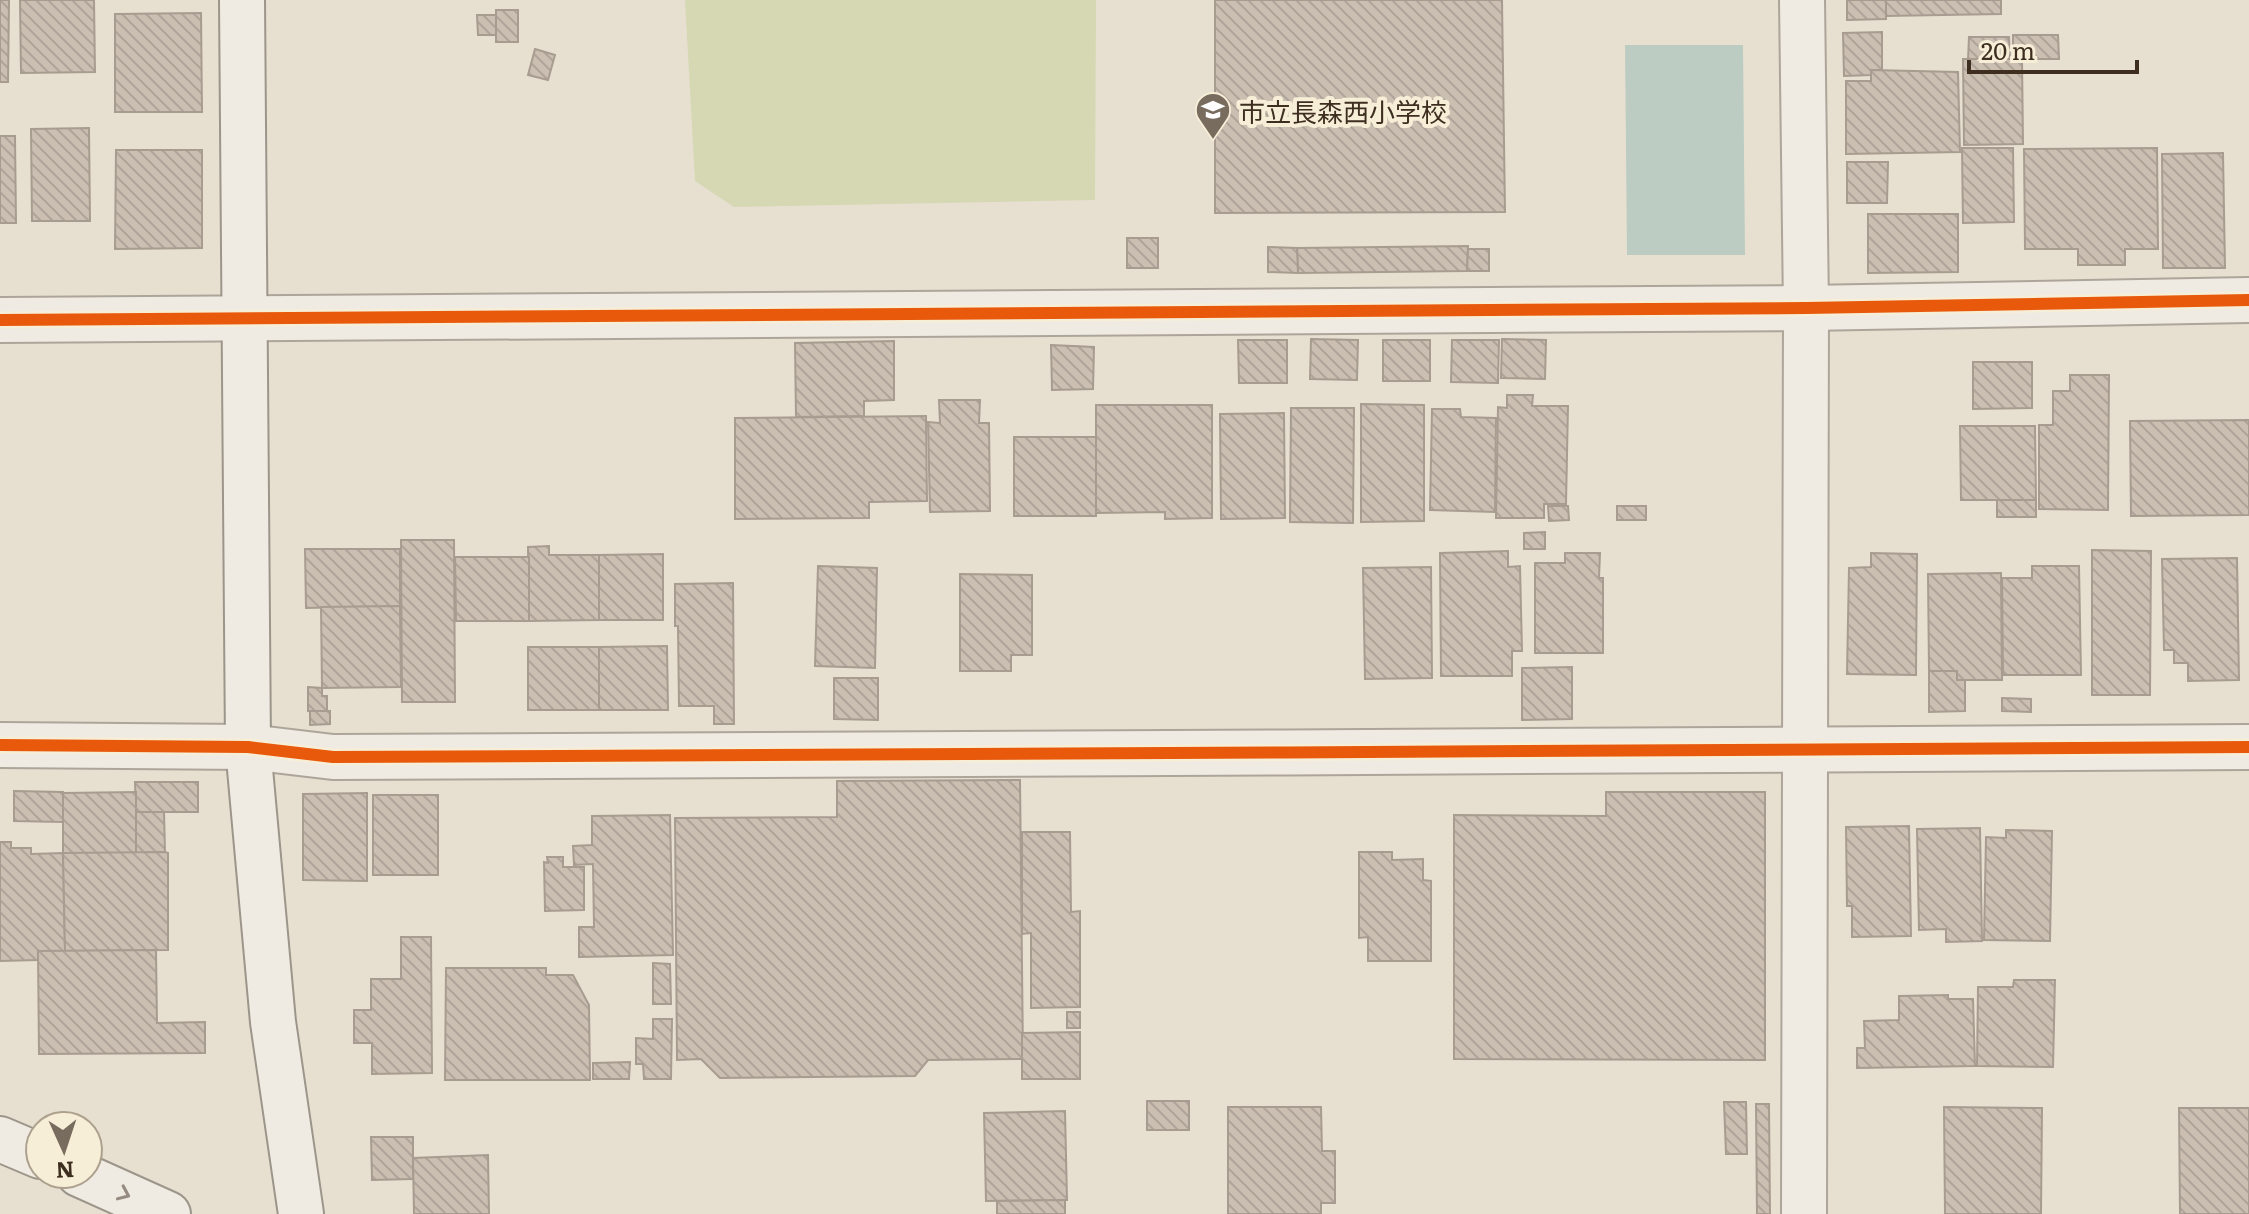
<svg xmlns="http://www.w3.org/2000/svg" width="2249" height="1214" viewBox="0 0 2249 1214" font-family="Literata,'Noto Sans JP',serif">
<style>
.garden{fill:#d6d7b3}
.water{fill:#bcccc2}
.building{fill:url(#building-back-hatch);stroke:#a89c90;stroke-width:2}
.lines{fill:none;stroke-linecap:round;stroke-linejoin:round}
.street-casing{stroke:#ada599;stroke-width:48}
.secondary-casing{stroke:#9c958a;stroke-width:48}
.street{stroke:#efebe3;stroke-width:44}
.secondary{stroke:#efebe3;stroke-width:44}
.cycleway-casing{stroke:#f7eed8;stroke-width:17}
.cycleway{stroke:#e8590c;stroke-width:12}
.oneway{stroke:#968c82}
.labels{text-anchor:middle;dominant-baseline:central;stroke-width:8;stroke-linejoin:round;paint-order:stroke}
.poi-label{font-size:26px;fill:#3d2e20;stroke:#f7eed8;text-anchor:start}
</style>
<defs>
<pattern id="building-back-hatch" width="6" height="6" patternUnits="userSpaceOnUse" patternTransform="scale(2)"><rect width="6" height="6" fill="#cbbfb2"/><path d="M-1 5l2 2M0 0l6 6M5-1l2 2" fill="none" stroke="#afa499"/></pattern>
</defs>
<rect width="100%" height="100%" fill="#e7e0d1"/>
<!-- garden -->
<path class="garden" d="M685,0H1096L1095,200L734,207L695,181Z"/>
<!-- water -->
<path class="water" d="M1625,45H1743L1745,255H1627Z"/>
<!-- building -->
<g class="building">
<path d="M0,0H9L8,82H0Z"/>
<path d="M20,0H94L95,72L21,73Z"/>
<path d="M1215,0H1502L1505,212L1215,213Z"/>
<path d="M1847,0H1886V19L1847,20Z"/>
<path d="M1886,0H2001V14L1886,16Z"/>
<rect x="496" y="10" width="22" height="32"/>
<path d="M201,13L202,112H115V14Z"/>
<path d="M477,15H496V35H478Z"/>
<path d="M1882,32V70H1871V75L1844,76L1843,33Z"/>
<path d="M2013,35H2058L2059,59H2013Z"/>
<path d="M1969,37H2009L2010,59L1968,60Z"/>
<path d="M535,49L555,55L548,80L528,75Z"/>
<path d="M1963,59H2022L2023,144L1964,145Z"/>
<path d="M1871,70L1958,72L1960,152L1846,154V81H1871Z"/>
<path d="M89,128L90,221H32L31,129Z"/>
<path d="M0,136H15L16,223H0Z"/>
<path d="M1962,148H2013L2014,222L1963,223Z"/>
<path d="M2157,148L2158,249H2125V265H2078V249H2025L2024,149Z"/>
<path d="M116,150H202V248L115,249Z"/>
<path d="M2223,153L2225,268H2163L2162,154Z"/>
<path d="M1847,162H1888L1887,203H1847Z"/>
<path d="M1868,214H1958V272L1868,273Z"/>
<rect x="1127" y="238" width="31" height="30"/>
<path d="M1468,246L1467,271L1298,273L1297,248Z"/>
<path d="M1268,247L1297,248L1298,273L1268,272Z"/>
<path d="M1468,249H1489V271H1467Z"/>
<path d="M1311,339L1358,340L1357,380L1310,379Z"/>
<path d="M1502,339L1546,340L1545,379L1501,378Z"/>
<path d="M1238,340H1287V383H1239Z"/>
<rect x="1383" y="340" width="47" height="41"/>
<path d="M1452,340H1499L1498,383L1451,382Z"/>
<path d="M894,341V400L864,401V416L796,417L795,343Z"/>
<path d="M1051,345L1094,347L1093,389L1052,390Z"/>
<path d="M1973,362H2032V408L1973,409Z"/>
<path d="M2070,375H2109L2108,510L2039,509V425H2053V391H2070Z"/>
<path d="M1507,395H1533L1532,406H1568L1566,504H1544V518H1496L1498,407L1507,408Z"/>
<path d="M939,400H980L979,423H989L990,511L930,512L928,422L940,423Z"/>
<path d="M1361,404L1424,405V521L1361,522Z"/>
<path d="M1096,405H1212V518L1165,519V512L1096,513Z"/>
<path d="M1291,408H1354L1353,523L1290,522Z"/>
<path d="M1432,409H1460L1461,417L1496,418L1495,512L1430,510Z"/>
<path d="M1284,413L1285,518L1221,519L1220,414Z"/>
<path d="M926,416L927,501L869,502V518L735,519V418Z"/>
<path d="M2249,420V515L2131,516L2130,421Z"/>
<path d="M1960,426H2035L2036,500H1961Z"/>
<rect x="1014" y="437" width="82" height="79"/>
<rect x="1997" y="500" width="39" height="17"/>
<path d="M1548,506H1568L1569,520L1549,521Z"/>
<rect x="1617" y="506" width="29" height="14"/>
<path d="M1545,532V549H1524V533Z"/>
<path d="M401,540H454L455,702H402Z"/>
<path d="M549,546V555H599V620L529,621L528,547Z"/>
<path d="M305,549H400V606L306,608Z"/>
<path d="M2092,550L2151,551L2150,695H2092Z"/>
<path d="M1508,551V567L1520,566L1522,651H1512V676H1441L1440,553Z"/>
<path d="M1565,553H1600L1599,578H1603V653H1535V563H1565Z"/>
<path d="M1871,553L1917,554L1916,675L1847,674L1849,568L1871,567Z"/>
<path d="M663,554V620H599V555Z"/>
<path d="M455,557H529V621H456Z"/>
<path d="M2237,558L2239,680L2188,681V663H2174V650H2164L2162,559Z"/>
<path d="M818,566L877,568L875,668L815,666Z"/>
<path d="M2032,566H2079L2081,675H2003L2002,578H2032Z"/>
<path d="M1431,567L1432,678L1365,679L1363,568Z"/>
<path d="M2001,573L2002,680H1957V671H1929L1928,574Z"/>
<path d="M960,574L1032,575V655H1011V671H960Z"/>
<path d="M733,583L734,724H714V706H679L678,626H675V584Z"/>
<path d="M400,606L401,687L322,688L321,607Z"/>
<path d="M667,646L668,710H599V647Z"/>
<rect x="528" y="647" width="71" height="63"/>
<path d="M1572,667V719L1522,720V668Z"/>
<path d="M1929,671H1957V680H1965V711L1929,712Z"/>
<path d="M834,678H878V720L834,719Z"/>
<path d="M308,687L322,688V696H327V712L308,711Z"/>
<path d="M2002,698L2031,699V712L2002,711Z"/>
<path d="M310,711H330V724L310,725Z"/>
<path d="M1020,780L1023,1059L928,1060L915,1076L720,1078L701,1059L677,1060L675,818L837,817V781Z"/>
<path d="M135,782H198V812H136Z"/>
<path d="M14,791L63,792V822L14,821Z"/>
<path d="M136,792V853H63V793Z"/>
<path d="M1606,792H1765V1060L1454,1059V815L1606,816Z"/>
<path d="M367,793V881L303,880V794Z"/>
<rect x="373" y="795" width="65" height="80"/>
<path d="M136,812H164L165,852L136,853Z"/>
<path d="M670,815L673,955L579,957V927H594L593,864L574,865L573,846L592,845V816Z"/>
<path d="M1909,826L1911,936L1852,937V906H1847L1846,827Z"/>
<path d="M1980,828L1982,941L1946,942V929L1919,930L1917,829Z"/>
<path d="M2006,830L2052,831L2050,941L1984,940L1986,837L2006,838Z"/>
<path d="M1022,832H1070L1071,912L1080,911V1007L1031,1008V933L1022,934Z"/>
<path d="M0,842H11V848H31V854L63,853L65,951H38V960L0,961Z"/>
<path d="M165,852L168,853V950L65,951L63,853Z"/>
<path d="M1359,852H1392V860L1423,859V880L1431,881V961H1368V937L1359,938Z"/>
<path d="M547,857H563V867H584V910L545,911L544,862L548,863Z"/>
<path d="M401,937H431L432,1073L372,1074V1043H354V1010H371V979H401Z"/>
<path d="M156,950L157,1023L205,1022V1053L39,1054L38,951Z"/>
<path d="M653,963L670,964L671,1004H653Z"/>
<path d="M446,968H546V975H573L589,1005L590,1080H445Z"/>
<path d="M2014,980H2055L2053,1067L1977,1066L1978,987H2013Z"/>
<path d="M1948,995V999H1973L1975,1066L1857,1068V1048H1865L1864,1021L1899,1020V996Z"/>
<rect x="1067" y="1012" width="13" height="16"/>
<path d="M653,1019H672L671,1079H644L643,1064H636V1038L653,1039Z"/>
<path d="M1080,1032V1079H1022V1033Z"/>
<path d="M630,1062L629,1079H593V1063Z"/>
<rect x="1147" y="1101" width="42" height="29"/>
<path d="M1724,1102H1746L1747,1154H1726Z"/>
<path d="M1756,1104H1769L1770,1214H1757Z"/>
<path d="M1228,1107H1321L1322,1151H1335V1203H1321V1214H1228Z"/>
<path d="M1944,1107L2042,1108L2041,1214H1945Z"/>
<path d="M2179,1108H2249V1214H2180Z"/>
<path d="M1065,1111L1067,1200L986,1201L984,1113Z"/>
<path d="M371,1137H413V1179L372,1180Z"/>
<path d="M488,1155L489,1214H414L413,1158Z"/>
<path d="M1065,1200V1214H997V1201Z"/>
</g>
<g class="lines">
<defs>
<g id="street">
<path d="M1802,0L1806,308L1804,1214"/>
<path d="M0,320L1806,308L2249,300"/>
<path d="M0,745L248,747L333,757C972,757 1610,748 2249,747"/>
</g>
<g id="secondary">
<path d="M242,0L248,747L273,1022L301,1214"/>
<path d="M0,1139L40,1156"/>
<path d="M79,1174L168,1214"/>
</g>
</defs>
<!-- street casing -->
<use href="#street" class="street-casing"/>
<!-- secondary casing -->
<use href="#secondary" class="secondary-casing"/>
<!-- street -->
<use href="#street" class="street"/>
<!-- secondary -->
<use href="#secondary" class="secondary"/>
<defs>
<g id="cycleway">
<path d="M0,320L1806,308L2249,300"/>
<path d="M0,745L248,747L333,757C972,757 1610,748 2249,747"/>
</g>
</defs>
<!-- cycleway casing -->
<use href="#cycleway" class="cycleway-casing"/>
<!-- cycleway -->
<use href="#cycleway" class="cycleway"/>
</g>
<!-- one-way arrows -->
<defs><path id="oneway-chevron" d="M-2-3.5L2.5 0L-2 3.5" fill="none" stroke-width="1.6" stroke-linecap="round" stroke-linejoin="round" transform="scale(2)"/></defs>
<use class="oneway" href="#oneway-chevron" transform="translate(124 1194) rotate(24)"/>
<!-- icons -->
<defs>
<symbol id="school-pin" viewBox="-11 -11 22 30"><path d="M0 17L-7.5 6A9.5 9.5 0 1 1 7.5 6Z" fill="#786c5e" stroke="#f7eed8"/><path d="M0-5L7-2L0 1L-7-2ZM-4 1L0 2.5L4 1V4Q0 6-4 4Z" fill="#fff"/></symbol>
</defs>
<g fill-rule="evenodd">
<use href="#school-pin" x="1193" y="90" width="40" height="54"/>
</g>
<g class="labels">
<!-- poi labels -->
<g class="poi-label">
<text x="1239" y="110">市立長森西小学校</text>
</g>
</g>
<!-- north arrow -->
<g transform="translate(64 1150) rotate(177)"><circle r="38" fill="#f7eed8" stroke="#ada18e" stroke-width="2"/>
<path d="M0-6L14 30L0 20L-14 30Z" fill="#786c5e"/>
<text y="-12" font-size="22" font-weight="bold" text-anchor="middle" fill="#3d2e20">N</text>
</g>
<!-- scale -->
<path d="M1969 60v12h168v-12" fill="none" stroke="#3d2e20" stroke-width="4"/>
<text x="1981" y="60" font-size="24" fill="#3d2e20" stroke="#f7eed8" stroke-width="6" paint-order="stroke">20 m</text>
</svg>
